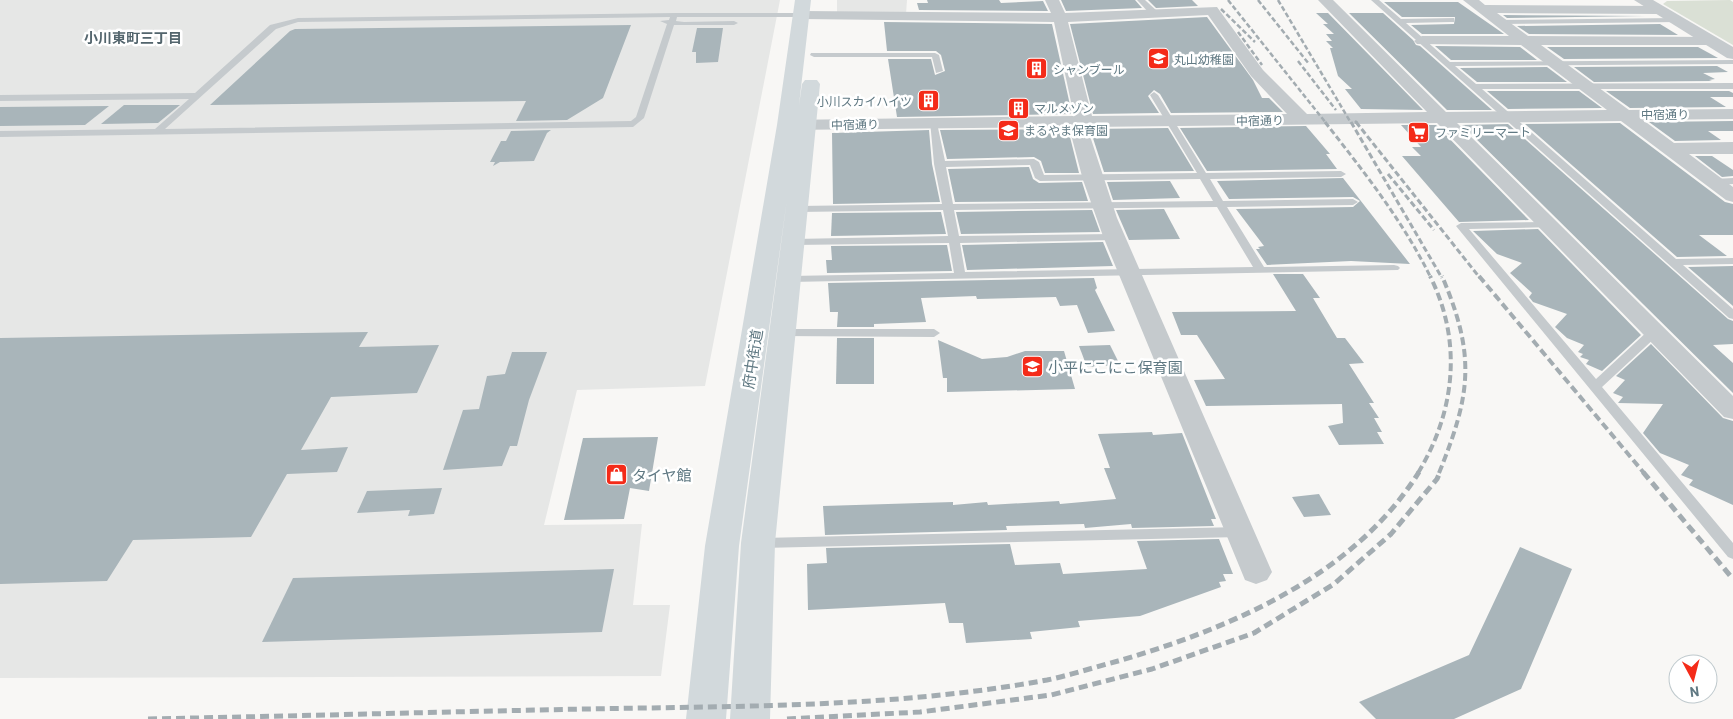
<svg xmlns="http://www.w3.org/2000/svg" width="1733" height="719" viewBox="0 0 1733 719" font-family="Barlow,'Noto Sans JP',sans-serif">
<style>
.built{fill:#e6e7e6}
.green{fill:#dae0d5}
.building{fill:#a9b5ba}
.lines{fill:none;stroke-linecap:round;stroke-linejoin:round}
.service{fill:#c5cacd;fill-rule:evenodd}
.minor{fill:#c5cacd;fill-rule:evenodd}
.tertiary{fill:#c5cacd;fill-rule:evenodd}
.primary{fill:#d2d9dc;fill-rule:evenodd}
.rail-far3{stroke:#a3acb1;stroke-width:2.5;stroke-dasharray:5 2.5;stroke-linecap:butt}
.rail-far2{stroke:#a3acb1;stroke-width:3;stroke-dasharray:6 3;stroke-linecap:butt}
.rail-far1{stroke:#a3acb1;stroke-width:4;stroke-dasharray:8 4;stroke-linecap:butt}
.rail{stroke:#a3acb1;stroke-width:5;stroke-dasharray:9 5;stroke-linecap:butt}
.labels{text-anchor:middle;dominant-baseline:central;stroke-width:5;stroke-linejoin:round;paint-order:stroke}
.far-poi-label{font-size:12px;fill:#607983;stroke:#fff;text-anchor:start}
.far-street-label{font-size:12px;fill:#607983;stroke:#fff}
.far-neighbourhood-label{font-size:14px;font-weight:bold;fill:#53656d;stroke:#fff}
.street-label{font-size:15px;fill:#607983;stroke:#fff}
.poi-label{font-size:15px;fill:#607983;stroke:#fff;text-anchor:start}
</style>
<rect width="100%" height="100%" fill="#f8f7f5"/>
<!-- built -->
<g class="built">
<path d="M0,0H780L705,386L577,390L544,525L642,524L633,605H670L661,676L0,678Z"/>
<path d="M837,0H907L906,14H837Z"/>
</g>
<!-- green -->
<path class="green" d="M1730,0L1733,2V45L1663,4L1667,1Z"/>
<!-- building -->
<g class="building">
<path d="M927,0H999L1001,3L1043,1L1048,11L919,10L917,3H928Z"/>
<path d="M1061,0H1135L1142,8L1066,11Z"/>
<path d="M1148,0H1192L1198,6L1156,8Z"/>
<path d="M1384,2H1458L1504,34H1422L1411,25L1454,24L1455,17H1402Z"/>
<path d="M1316,13H1328L1423,110L1361,109L1345,89H1352L1338,76L1330,48H1333L1326,41H1332L1326,34H1334L1323,24H1328Z"/>
<path d="M1349,13H1383L1413,40L1416,45L1420,46L1492,110H1447Z"/>
<path d="M1503,15L1645,16H1646L1507,18Z"/>
<path d="M1207,17L1253,80L1262,98H1269L1283,112L1171,113L1160,94L1154,90L1148,96L1159,113L1093,114L1070,24Z"/>
<path d="M884,22L1052,24L1072,114L897,117L888,59H931L935,75L945,71L941,55L936,51H887Z"/>
<path d="M1660,24L1678,35L1529,34L1517,26Z"/>
<path d="M631,25L603,98L567,120L516,121L526,101L210,105L290,31L295,29Z"/>
<path d="M697,28H723L718,62L696,63V52H692Z"/>
<path d="M1435,46L1520,47L1537,60H1451Z"/>
<path d="M1547,47H1698L1718,58L1564,59Z"/>
<path d="M1717,66L1728,72L1703,73L1715,79L1709,80L1712,81L1594,82L1574,67Z"/>
<path d="M1547,67L1567,82H1477L1460,68Z"/>
<path d="M1487,91H1579L1602,108L1508,109Z"/>
<path d="M1606,91H1729L1733,93V97H1710L1726,107L1630,108Z"/>
<path d="M124,105H180L158,123L101,124Z"/>
<path d="M109,106L85,125L0,126V107Z"/>
<path d="M1733,121V131H1708L1721,140L1675,141L1649,122Z"/>
<path d="M1620,123L1725,202L1733,204V235H1699L1727,256L1677,257L1525,124Z"/>
<path d="M1508,124L1728,319L1733,321V344L1713,345L1733,363V393L1462,125Z"/>
<path d="M1401,125H1436L1529,220L1459,222L1402,156H1421L1412,147H1421Z"/>
<path d="M1306,126L1330,154H1326L1337,169L1207,171L1180,128Z"/>
<path d="M1168,128L1194,171L1104,172L1090,129Z"/>
<path d="M1068,129L1079,173H1045L1041,161L1034,157L947,159L940,130Z"/>
<path d="M551,130L547,133L534,161L500,162L493,166L495,162H490L501,141H506L511,131Z"/>
<path d="M929,130L932,164L940,202L833,204L832,133Z"/>
<path d="M1695,156H1712L1733,170V176L1722,177Z"/>
<path d="M1029,167L1033,179L1039,183L1082,182L1088,201L955,202L948,169Z"/>
<path d="M1343,178L1410,264L1351,261L1267,265L1256,249H1260L1258,247L1264,246L1236,209L1353,207L1360,201L1353,197L1229,199L1217,181Z"/>
<path d="M1170,181L1180,198L1113,200L1107,182Z"/>
<path d="M1164,209L1180,239L1129,240L1116,210Z"/>
<path d="M1092,210L1100,232L961,234L956,212Z"/>
<path d="M941,212L946,234L831,236L832,213Z"/>
<path d="M1538,229L1641,335L1602,371L1586,364L1589,360L1580,357L1583,354L1578,352L1584,345L1567,338L1555,327L1567,314L1533,302L1529,297L1532,293L1510,273L1522,263L1497,254L1473,231Z"/>
<path d="M1103,242L1113,266L967,270L962,245Z"/>
<path d="M947,245L952,271L827,273L826,260H832L831,246Z"/>
<path d="M1733,266V306L1688,267Z"/>
<path d="M1273,274H1303L1320,298H1313L1337,338H1345L1364,363L1349,364L1374,403H1369L1379,418H1374L1382,432H1377L1384,444L1339,445L1328,426L1343,423L1342,404L1206,406L1194,380L1225,379L1197,335H1181L1172,312L1296,311Z"/>
<path d="M1094,278L1097,288L1095,290L1115,331L1088,333L1077,305L1060,306L1056,297L977,299L976,296L921,298L926,322L874,324V327H837L838,312H830L828,283Z"/>
<path d="M368,332L359,347L439,345L417,393L331,397L301,450L348,447L337,472L287,474L251,537L133,540L107,581L0,584V338Z"/>
<path d="M837,338H874V384H836Z"/>
<path d="M938,340L982,359L1007,357L1025,351H1064L1075,389L947,392V378H943Z"/>
<path d="M1651,344L1723,418L1733,421V505L1689,485L1693,480L1681,475L1689,465L1660,453L1643,433L1663,404L1618,403L1623,397L1613,393L1625,380L1616,376Z"/>
<path d="M1110,345L1120,365L1087,367L1079,346Z"/>
<path d="M512,352H547L529,400L517,446H510L502,466L443,470L463,410L479,409L487,376L505,374Z"/>
<path d="M1152,432L1153,435L1182,433L1216,519H1211L1214,526L1132,528L1131,524L1085,528L1084,524L1006,526L1007,530L825,535L823,506L953,502V505L987,502L988,505L1059,501L1060,504L1116,499L1104,468H1110L1098,434Z"/>
<path d="M658,437L649,491L630,488L624,519L564,520L583,438Z"/>
<path d="M442,488L434,514L408,516L410,510L357,513L367,491Z"/>
<path d="M1319,494L1331,515L1304,517L1292,497Z"/>
<path d="M1219,539L1233,574H1223L1226,581L1219,582L1221,587L1140,616L1078,621L1080,627L1030,632L1032,639L966,643L963,623H949L945,603L808,610L807,564L827,563L826,548L1010,544L1015,565L1060,563L1063,574L1147,569L1137,541Z"/>
<path d="M1520,547L1572,569L1521,689L1454,719H1376L1359,702L1469,655Z"/>
<path d="M614,569L602,632L262,642L293,578Z"/>
</g>
<g class="lines">
<!-- service -->
<g class="service">
<path d="M1137,0H1145L1157,11V15H1151Z"/>
<path d="M1371,0H1379L1401,19L1454,18V22H1451L1406,23L1450,62L1733,60V64L1455,66L1476,84L1733,83V89H1482L1676,259L1733,258V264L1683,265L1733,309V319L1729,318Z"/>
<path d="M676,13H802L806,15L802,17H677L676,21L684,22L734,21L738,23L734,25H674L644,118L633,127L0,137V131L155,129L189,99L0,101V95L195,93L270,25L298,18ZM670,17L669,20L660,21L667,24L636,117L631,121L165,129L276,29L298,22Z"/>
<path d="M1675,18H1678V22L1499,24L1495,22L1499,20Z"/>
<path d="M811,53H935L939,55L943,71L936,73L932,57H814L810,55Z"/>
<path d="M1154,92L1158,95L1206,173L1341,171L1346,174L1341,177L1210,179L1223,201L1353,199L1358,202L1353,205L1227,207L1264,267L1394,265L1398,266L1400,268L1398,270L790,282L784,279L790,276L954,273L949,243L794,245L789,242L794,239L948,236L943,210L798,212L793,209L798,206L942,204L934,164L930,121L937,123L945,161L1034,159L1039,162L1044,175L1197,173L1150,95ZM1030,165L1035,178L1040,181L1200,179L1213,201L953,204L946,167ZM1217,207L1253,267L965,272L960,243L1113,240L1118,237L1113,234L959,236L954,210Z"/>
<path d="M1733,178V184L1714,185L1709,182L1714,179Z"/>
<path d="M1548,222L1553,225L1552,227L1469,229L1596,379L1649,330H1657L1659,333L1657,336L1602,387L1733,543V559L1728,557L1456,226L1461,223Z"/>
<path d="M784,329H934L940,333L934,337L780,336L778,333Z"/>
<path d="M1240,527L1245,528L1248,532L1245,536L1240,537L758,548L753,547L750,543L753,539L758,538Z"/>
</g>
<!-- minor -->
<path class="minor" d="M1045,0H1059L1065,13L1217,7L1263,70L1307,114L1427,112L1318,0H1333L1446,112L1607,110L1521,45L1417,44L1414,41L1422,36H1509L1463,0H1479L1485,5L1658,6L1665,10L1658,14L1497,13L1528,36L1714,37L1717,40L1714,43L1709,45H1541L1629,110L1733,109V119L1643,120L1674,143L1733,142V154H1689L1733,187V202L1726,200L1621,121L1457,123L1733,396V419L1724,417L1437,123L1087,127L1117,218L1272,572L1267,580L1256,584L1245,580L1103,236L1083,180L1069,127L787,130L781,129L778,125L781,121L787,120L1074,116L1054,22L802,19L795,15L802,11L1051,13ZM1208,15L1251,76L1287,114L1092,116L1068,22Z"/>
<!-- tertiary -->
<path class="tertiary" d="M1634,0H1653L1733,47V59L1727,58Z"/>
<!-- primary -->
<path class="primary" d="M795,0H811L799,105L802,84L805,80H817L820,84L775,543L770,719H730L741,543L787,199L739,546L726,719H686L705,546L777,125Z"/>
<!-- rail-far3 -->
<g class="rail-far3">
<path d="M1228,0L1326,123"/>
<path d="M1258,0L1309,64"/>
<path d="M1278,0L1351,123"/>
<path d="M1221,9L1255,42"/>
<path d="M1238,32L1262,65"/>
<path d="M1298,61L1336,110"/>
<path d="M1355,121L1357,123"/>
</g>
<!-- rail-far2 -->
<g class="rail-far2">
<path d="M1325,122C1364,172 1403,221 1431,278"/>
<path d="M1351,122L1442,278"/>
<path d="M1356,122L1480,278"/>
<path d="M1388,174L1434,230"/>
</g>
<!-- rail-far1 -->
<g class="rail-far1">
<path d="M1479,276L1644,473"/>
<path d="M1418,473C1455,412 1463,342 1430,276"/>
<path d="M1439,473C1471,394 1476,356 1442,276"/>
</g>
<!-- rail -->
<g class="rail">
<path d="M1643,472L1733,579"/>
<path d="M148,719C294,716 439,712 585,709C738,706 895,708 1047,680C1071,675 1095,667 1118,661C1231,628 1354,576 1419,472"/>
<path d="M787,719L920,712L1051,695L1152,669L1254,633L1334,584L1391,534L1437,479L1440,472"/>
</g>
</g>
<!-- icons -->
<defs>
<symbol id="school-square" viewBox="-11 -11 22 22"><rect x="-9" y="-9" width="18" height="18" rx="4" fill="#f42b19" stroke="#fff"/><path d="M0-5L7-2L0 1L-7-2ZM-4 1L0 2.5L4 1V4Q0 6-4 4Z" fill="#fff"/></symbol>
<symbol id="building-square" viewBox="-11 -11 22 22"><rect x="-9" y="-9" width="18" height="18" rx="4" fill="#f42b19" stroke="#fff"/><path d="M-4-6H4V6H1V3H-1V6H-4ZM-2.5-4.3h1.7v1.8h-1.7ZM.8-4.3h1.7v1.8H.8ZM-2.5-1h1.7V.8h-1.7ZM.8-1h1.7V.8H.8Z" fill="#fff"/></symbol>
<symbol id="supermarket-square" viewBox="-11 -11 22 22"><rect x="-9" y="-9" width="18" height="18" rx="4" fill="#f42b19" stroke="#fff"/><path d="M-6-5.5h2.5l.6 2H6L4.5 2H-2.5L-4.4-4H-6ZM-1.5 3.2a1.3 1.3 0 1 0 .1 0ZM3 3.2a1.3 1.3 0 1 0 .1 0Z" fill="#fff"/></symbol>
<symbol id="shop-square" viewBox="-11 -11 22 22"><rect x="-9" y="-9" width="18" height="18" rx="4" fill="#f42b19" stroke="#fff"/><path d="M-5-2.5h2.3a2.7 3.5 0 0 1 5.4 0H5L5.5 6h-11ZM-1.5-2.5h3a1.5 2.3 0 0 0-3 0Z" fill="#fff"/></symbol>
</defs>
<g fill-rule="evenodd">
<use href="#school-square" x="1146" y="46" width="25" height="25"/>
<use href="#building-square" x="1024" y="56" width="25" height="25"/>
<use href="#building-square" x="916" y="88" width="25" height="25"/>
<use href="#building-square" x="1006" y="96" width="25" height="25"/>
<use href="#school-square" x="996" y="118" width="25" height="25"/>
<use href="#supermarket-square" x="1406" y="120" width="25" height="25"/>
<use href="#school-square" x="1020" y="354" width="25" height="25"/>
<use href="#shop-square" x="604" y="462" width="25" height="25"/>
</g>
<g class="labels">
<!-- far-poi labels -->
<g class="far-poi-label">
<text x="1174" y="59">丸山幼稚園</text>
<text x="1053" y="69">シャンブール</text>
<text x="912" y="101" text-anchor="end">小川スカイハイツ</text>
<text x="1034" y="108">マルメゾン</text>
<text x="1024" y="130">まるやま保育園</text>
<text x="1435" y="132">ファミリーマート</text>
</g>
<!-- far-street labels -->
<g class="far-street-label">
<text x="1665" y="114">中宿通り</text>
<text transform="translate(1260 120) rotate(-1)">中宿通り</text>
<text transform="translate(855 124) rotate(-1)">中宿通り</text>
</g>
<!-- far-neighbourhood labels -->
<g class="far-neighbourhood-label">
<text x="133" y="37">小川東町三丁目</text>
</g>
<!-- street labels -->
<g class="street-label">
<text transform="translate(752 359) rotate(-81)">府中街道</text>
</g>
<!-- poi labels -->
<g class="poi-label">
<text x="1048" y="367">小平にこにこ保育園</text>
<text x="632" y="475">タイヤ館</text>
</g>
</g>
<!-- north arrow -->
<g transform="translate(1693 679) rotate(173)"><circle r="24" fill="#ffffff" stroke="#bfc9cd"/>
<path d="M0-4L9 19L0 12L-9 19Z" fill="#f42b19"/>
<text y="-8" font-size="14" font-weight="bold" text-anchor="middle" fill="#607983">N</text>
</g>
</svg>
